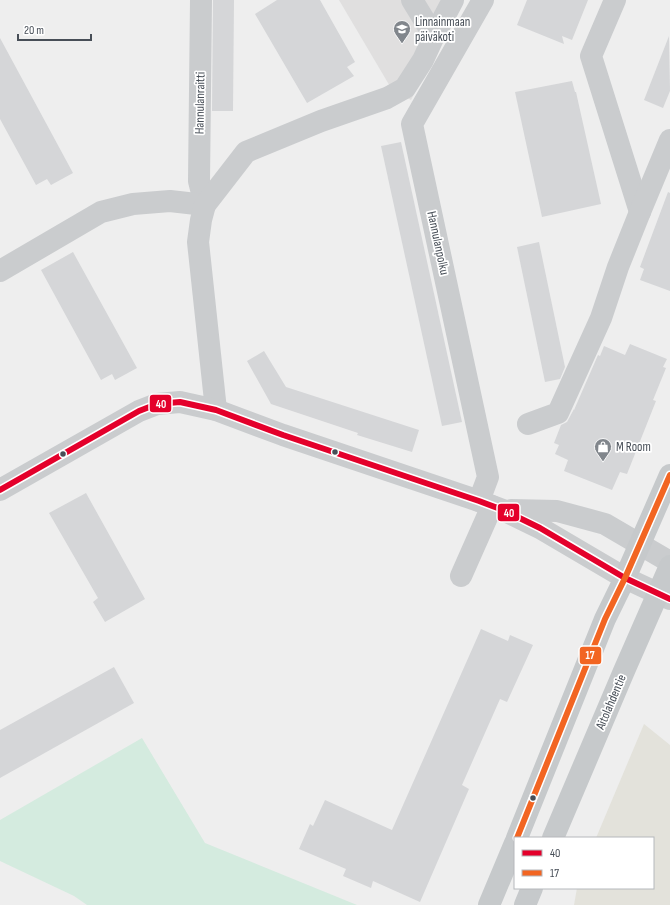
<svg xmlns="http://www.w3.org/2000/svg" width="670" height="905" viewBox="0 0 670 905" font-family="'Sofia Sans Condensed',sans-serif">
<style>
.commercial{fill:#e3e2db}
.education{fill:#e0dfdf}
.green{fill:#d4ebdf}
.building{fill:#d5d6d8}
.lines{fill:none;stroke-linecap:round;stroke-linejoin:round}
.minor{stroke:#caccce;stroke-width:22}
.major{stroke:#c6c9cb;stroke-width:22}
.bus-1-casing{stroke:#fff;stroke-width:9}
.bus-2-casing{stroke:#fff;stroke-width:9}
.bus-1{stroke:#e4002b;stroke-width:6}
.bus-2{stroke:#f26522;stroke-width:6}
.bus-dot{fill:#474e57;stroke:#fff;stroke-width:1.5}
.labels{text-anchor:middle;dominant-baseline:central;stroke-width:3.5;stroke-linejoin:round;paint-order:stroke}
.poi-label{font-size:13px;fill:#474e57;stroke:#fff;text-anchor:start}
.street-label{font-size:13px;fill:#474e57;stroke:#fff}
.line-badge{stroke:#fff;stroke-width:1.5}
.badge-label{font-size:11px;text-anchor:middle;font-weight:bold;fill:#fff}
</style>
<rect width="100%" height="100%" fill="#eee"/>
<!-- commercial -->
<path class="commercial" d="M644,724L670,745V905H574L577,888H653V838H596Z"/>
<!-- education -->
<path class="education" d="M339,0H462L411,100L391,88Z"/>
<!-- green -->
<path class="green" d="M142,738L205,843L357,905H87L74,896L0,861V820Z"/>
<!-- building -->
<g class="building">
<path d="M213,0H234L233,111H212Z"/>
<path d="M277,0H320L355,62L347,67L354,76L307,103L255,14Z"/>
<path d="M527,0H588L572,40L562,36L564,44L517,25Z"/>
<path d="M669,36L670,91L663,108L644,100Z"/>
<path d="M0,38L73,173L51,185L47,179L36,185L0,119Z"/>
<path d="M572,81L575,92H576L601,204L542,217L515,92Z"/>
<path d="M401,142L462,422L442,426L381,146Z"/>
<path d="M668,192L670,193V291L640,280L644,269L640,267Z"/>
<path d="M539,242L565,367L560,379L545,382L517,247Z"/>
<path d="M73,252L137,368L115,380L112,374L101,380L41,270Z"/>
<path d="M630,344L667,359L663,367L666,368L653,400L656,401L627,474L620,472L612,490L564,471L568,460L555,454L559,445L554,443L561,425L567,422L574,409V410L598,355L600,356L604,346L625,355Z"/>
<path d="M264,351L286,387L419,430L412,452L357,435L358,433L271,404L247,361Z"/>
<path d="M86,493L145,599L105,622L93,602L98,598L49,513Z"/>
<path d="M481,629L508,641L510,635L533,645L507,702L500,699L462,785L469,789L420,902L373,881L371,888L343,876L346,869L299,849L310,824L313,826L325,800L392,830Z"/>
<path d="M114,667L134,703L0,778V730Z"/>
</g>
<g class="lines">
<!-- minor -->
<g class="minor">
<path d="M201,0L199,181L205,205"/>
<path d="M615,0L591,56L640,212"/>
<path d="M434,36L453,0"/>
<path d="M0,271L101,212L133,204L170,201L205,205"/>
<path d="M216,410L198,242L201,220L205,205L246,152L321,121L387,98L405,88L423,60L434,36L412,0"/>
<path d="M528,424L558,413L601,318L618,267L640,212L670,140"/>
<path d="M0,490L139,411L157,404L180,402L216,410L283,435L479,501L503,510L540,528L625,578L670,599"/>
<path d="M479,501L488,477L412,124L483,0"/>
<path d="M511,510L557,511L605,524L670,562"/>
<path d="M461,576L492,506"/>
</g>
<!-- major -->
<g class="major">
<path d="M517,838L605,619L625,578L670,475"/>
<path d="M553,838L624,671L670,566"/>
<path d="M489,905L515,843"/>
<path d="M525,905L532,888"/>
</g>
<defs>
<path id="bus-1" d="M0,490L139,411L157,404L180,402L216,410L283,435L479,501L503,510L540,528L625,578L670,599"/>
<path id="bus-2" d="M517,838L605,619L625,578L670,475"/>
</defs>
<!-- bus-1 casing -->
<use href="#bus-1" class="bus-1-casing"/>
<!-- bus-2 casing -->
<use href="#bus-2" class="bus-2-casing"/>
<!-- bus-1 -->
<use href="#bus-1" class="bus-1"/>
<!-- bus-2 -->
<use href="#bus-2" class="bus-2"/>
</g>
<!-- icons -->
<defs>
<symbol id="school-pin" viewBox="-11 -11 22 30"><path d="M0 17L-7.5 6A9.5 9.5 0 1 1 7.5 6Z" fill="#81868c" stroke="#fff"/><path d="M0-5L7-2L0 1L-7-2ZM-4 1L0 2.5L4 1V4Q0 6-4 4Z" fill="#fff"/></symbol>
<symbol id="shop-pin" viewBox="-11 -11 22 30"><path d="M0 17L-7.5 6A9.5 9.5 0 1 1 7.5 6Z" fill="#81868c" stroke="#fff"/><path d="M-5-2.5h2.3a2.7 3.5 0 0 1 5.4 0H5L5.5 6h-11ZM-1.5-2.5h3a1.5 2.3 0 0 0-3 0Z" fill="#fff"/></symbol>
</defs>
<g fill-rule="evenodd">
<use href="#school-pin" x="392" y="19" width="20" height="27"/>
<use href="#shop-pin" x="593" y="437" width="20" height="27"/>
</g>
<!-- markers -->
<g class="bus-dot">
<circle cx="335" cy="452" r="3.5"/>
<circle cx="63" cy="454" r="3.5"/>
<circle cx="533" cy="798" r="3.5"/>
</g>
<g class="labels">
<!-- poi labels -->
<g class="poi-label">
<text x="415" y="22">Linnainmaan<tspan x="415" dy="15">päiväkoti</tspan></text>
<text x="616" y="447">M Room</text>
</g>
<!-- street labels -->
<g class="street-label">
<text transform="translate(200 103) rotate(-89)">Hannulanraitti</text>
<text transform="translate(438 243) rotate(78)">Hannulanpolku</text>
<text transform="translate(611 702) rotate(-67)">Aitolahdentie</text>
</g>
</g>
<g class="line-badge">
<rect x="149" y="394" width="23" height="19" rx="4" fill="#e4002b"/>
<rect x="497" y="503" width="23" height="19" rx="4" fill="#e4002b"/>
<rect x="579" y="646" width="23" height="19" rx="4" fill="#f26522"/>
</g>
<g class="badge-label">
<text x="161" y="408">40</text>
<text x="509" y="517">40</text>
<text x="590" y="659">17</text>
</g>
<!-- legend -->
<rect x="514" y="837" width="140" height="52" fill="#ffffff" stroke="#b5b8bc"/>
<rect x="522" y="850" width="20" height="6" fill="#e4002b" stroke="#b5b8bc"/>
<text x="550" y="857" font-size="12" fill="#474e57">40</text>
<rect x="522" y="870" width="20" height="6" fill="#f26522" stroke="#b5b8bc"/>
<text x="550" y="877" font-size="12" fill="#474e57">17</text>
<!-- scale -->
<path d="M18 34v6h73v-6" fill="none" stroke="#474e57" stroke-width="2"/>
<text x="24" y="34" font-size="12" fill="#474e57" stroke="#ffffff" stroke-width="3" paint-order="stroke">20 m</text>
</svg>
